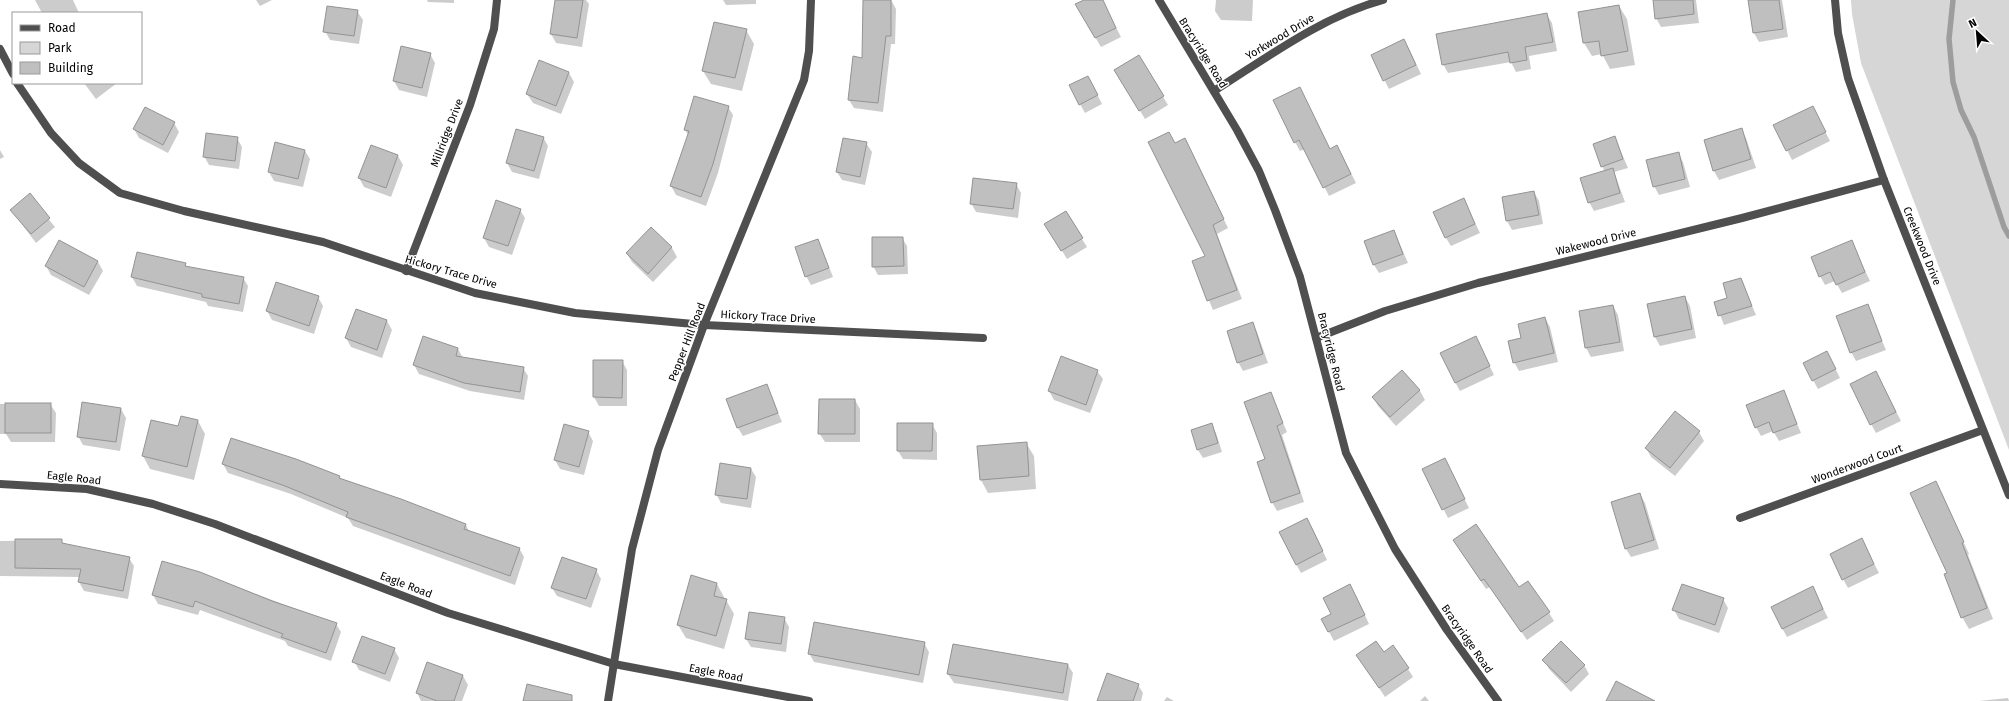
<svg xmlns="http://www.w3.org/2000/svg" width="2009" height="701" viewBox="0 0 2009 701" font-family="'Fira Sans',sans-serif">
<style>
.green{fill:#d6d6d6}
.shadow{fill:#0003}
.lines{fill:none;stroke-linecap:round;stroke-linejoin:round}
.stream{stroke:#9d9d9d;stroke-width:5.5}
.building{fill:#bfbfbf;stroke:#939393}
.street{stroke:#4f4f4f;stroke-width:8}
.labels{text-anchor:middle;dominant-baseline:central;stroke-width:3;stroke-linejoin:round;paint-order:stroke}
.street-label{font-size:11px;fill:#000;stroke:#fff}
</style>
<rect width="100%" height="100%" fill="#fff"/>
<!-- green -->
<path class="green" d="M1851,0H2009V450L1861,63L1852,14Z"/>
<!-- shadow -->
<g class="shadow">
<path d="M35,0H73L79,13H42Z"/>
<path d="M256,0H272L260,6Z"/>
<path d="M427,0H454V3L428,2Z"/>
<path d="M556,0H586L589,4L582,47L556,43L551,34Z"/>
<path d="M723,0H756V4L726,5Z"/>
<path d="M891,0L896,9L895,44H891L883,112L854,108L849,100L863,59Z"/>
<path d="M1086,0H1102L1121,37L1101,47L1076,5Z"/>
<path d="M1216,0H1253L1252,21L1221,20L1215,11Z"/>
<path d="M1654,0H1696L1699,23L1661,27L1656,18Z"/>
<path d="M1749,0H1782L1788,37L1759,42L1754,33Z"/>
<path d="M1619,6L1627,19L1635,65L1610,69L1602,54L1592,56L1584,43L1579,13Z"/>
<path d="M357,11L363,20L359,44L330,40L325,31Z"/>
<path d="M1547,15L1552,23L1557,51L1529,56L1531,69L1516,72L1511,62L1448,73L1443,64Z"/>
<path d="M746,30L754,44L742,91L711,84L703,71Z"/>
<path d="M1409,49L1421,74L1389,89L1372,56Z"/>
<path d="M430,54L435,63L427,97L399,90L394,81Z"/>
<path d="M1139,57L1168,105L1145,119L1116,71Z"/>
<path d="M569,73L574,82L561,114L533,103L527,94Z"/>
<path d="M84,83H117L96,99Z"/>
<path d="M1093,86L1102,104L1085,113L1080,104Z"/>
<path d="M1275,101L1330,150L1342,155L1356,183L1329,196L1305,149L1300,151L1295,142Z"/>
<path d="M728,107L733,115L718,173L706,206L676,195L671,186L689,136L685,130Z"/>
<path d="M1817,116L1830,141L1792,160L1775,126Z"/>
<path d="M174,123L179,132L168,153L139,138L134,129Z"/>
<path d="M1741,129L1746,138L1756,168L1719,180L1714,171L1705,140Z"/>
<path d="M543,137L548,146L539,179L512,172L507,163Z"/>
<path d="M237,138L242,147L239,169L209,165L204,156Z"/>
<path d="M1615,138L1628,168L1614,172L1625,202L1594,211L1589,202L1605,172L1602,166Z"/>
<path d="M1185,139L1228,228L1217,234L1242,299L1213,310L1193,262L1206,256L1175,144Z"/>
<path d="M866,143L872,152L865,185L842,180L837,172Z"/>
<path d="M371,146L398,156L403,165L391,197L364,187L359,178Z"/>
<path d="M0,150L4,157L0,159Z"/>
<path d="M305,151L310,159L303,187L274,181L269,172Z"/>
<path d="M1678,153L1683,162L1690,187L1659,195L1654,186Z"/>
<path d="M1016,184L1021,193L1018,218L976,212L971,203Z"/>
<path d="M1534,192L1539,201L1543,224L1512,230L1507,221Z"/>
<path d="M29,195L55,227L36,243L11,210Z"/>
<path d="M1468,208L1480,233L1451,246L1446,238Z"/>
<path d="M520,210L525,218L512,255L489,247L484,238Z"/>
<path d="M651,228L672,248L677,257L653,282L632,262L627,254Z"/>
<path d="M1394,231L1408,263L1379,273L1374,265Z"/>
<path d="M1051,233L1082,239L1087,247L1067,259Z"/>
<path d="M902,238L907,246L908,274L878,275L873,266Z"/>
<path d="M818,240L833,277L811,285L806,276Z"/>
<path d="M1851,241L1870,281L1842,293L1835,281L1825,285L1820,276Z"/>
<path d="M59,242L98,262L103,271L89,295L51,275L46,266Z"/>
<path d="M185,264L187,267L243,278L248,286L243,312L208,306L206,302L137,286L132,277Z"/>
<path d="M1741,280L1756,315L1724,325L1715,302L1728,299Z"/>
<path d="M318,297L323,306L314,334L272,320L267,311Z"/>
<path d="M1685,297L1690,306L1696,338L1660,346L1655,337L1649,305Z"/>
<path d="M1613,306L1618,315L1624,351L1591,357L1586,348Z"/>
<path d="M1867,306L1886,350L1856,361L1851,352Z"/>
<path d="M356,310L387,321L392,330L382,358L351,347L346,338Z"/>
<path d="M1545,318L1550,327L1558,362L1519,371L1514,362L1522,338Z"/>
<path d="M1252,323L1257,332L1268,363L1243,371L1238,362Z"/>
<path d="M1480,346L1494,375L1460,391L1455,382Z"/>
<path d="M458,349L463,358L523,368L528,376L524,400L470,391L419,374L414,365Z"/>
<path d="M1827,352L1840,378L1818,389L1813,380Z"/>
<path d="M594,361H622L627,370V406H599L594,397Z"/>
<path d="M1097,371L1103,379L1090,413L1054,400L1049,391Z"/>
<path d="M1402,371L1420,391L1425,400L1396,426L1378,406L1373,397Z"/>
<path d="M1876,372L1901,421L1876,433L1871,424Z"/>
<path d="M767,386L782,422L743,436L738,428Z"/>
<path d="M1784,392L1801,433L1779,441L1773,431L1761,436L1756,427Z"/>
<path d="M1270,393L1287,432L1282,435L1304,502L1277,511L1272,502L1266,460Z"/>
<path d="M855,400L860,409V442H825L819,433Z"/>
<path d="M0,404H50L56,413L55,442H11L6,434H0Z"/>
<path d="M121,409L126,418L120,451L83,445L78,436Z"/>
<path d="M181,417L198,421L205,434L194,480L150,469L143,456L151,421L179,428Z"/>
<path d="M932,424L937,433V460L903,459L898,451Z"/>
<path d="M1211,425L1216,433L1222,452L1203,458L1198,450Z"/>
<path d="M588,432L593,441L584,475L560,469L555,460Z"/>
<path d="M1699,432L1704,441L1675,476L1651,457L1646,448Z"/>
<path d="M1026,443L1034,456L1036,489L988,493L981,480Z"/>
<path d="M223,464L339,477L341,479L466,525L469,531L519,548L524,557L515,585L353,526L348,518L291,494L228,473Z"/>
<path d="M1449,468L1469,508L1448,518L1423,469Z"/>
<path d="M751,469L756,477L751,508L721,503L716,494Z"/>
<path d="M1640,494L1645,503L1659,549L1631,557L1626,549Z"/>
<path d="M1942,494L1969,554L1968,555L1993,619L1969,629L1962,617L1949,574Z"/>
<path d="M1312,528L1327,560L1301,573L1296,564Z"/>
<path d="M61,540L64,545L129,558L134,566L128,599L84,591L79,582L80,577L0,576V541Z"/>
<path d="M1454,541L1519,588L1549,613L1554,621L1527,640L1490,587L1486,589Z"/>
<path d="M1866,548L1879,573L1848,588L1843,579Z"/>
<path d="M596,570L601,579L591,608L557,596L552,588Z"/>
<path d="M200,573L336,624L341,632L331,661L288,646L285,641L200,610L198,615L158,604L153,595Z"/>
<path d="M717,584L724,597V600H726L734,614L724,649L686,638L678,625Z"/>
<path d="M1355,594L1369,624L1334,641L1322,619L1332,615Z"/>
<path d="M1817,596L1828,618L1787,637L1782,628Z"/>
<path d="M1723,599L1728,608L1719,633L1679,619L1674,610Z"/>
<path d="M784,618L789,627L786,652L751,647L746,639Z"/>
<path d="M924,643L929,652L923,683L814,662L809,653Z"/>
<path d="M394,649L399,658L390,682L359,670L354,661Z"/>
<path d="M1384,653L1408,669L1413,677L1385,697L1357,655Z"/>
<path d="M1544,660L1584,665L1589,674L1571,692L1549,669Z"/>
<path d="M428,663L463,676L468,685L462,701H421L417,693Z"/>
<path d="M1068,665L1073,673L1068,701L954,683L948,674Z"/>
<path d="M1138,685L1143,693L1141,701H1098Z"/>
<path d="M1425,696L1429,701H1420Z"/>
<path d="M1167,697L1174,701H1164Z"/>
<path d="M2008,698L2009,701H1979Z"/>
</g>
<g class="lines">
<!-- stream -->
<path class="stream" d="M1953,0L1949,39L1953,82L1961,110L1974,137L2004,227L2009,236"/>
</g>
<!-- building -->
<g class="building">
<path d="M555,0H583L577,38L550,34Z"/>
<path d="M863,0H891V36H886L878,103L848,100L853,56L862,58Z"/>
<path d="M1084,0H1103L1116,28L1095,38L1075,4Z"/>
<path d="M1653,0H1693L1694,14L1655,19Z"/>
<path d="M1748,0H1779L1783,29L1753,33Z"/>
<path d="M1619,5L1628,51L1601,56L1599,41L1583,43L1578,12Z"/>
<path d="M327,6L358,10L354,36L323,32Z"/>
<path d="M1547,13L1553,42L1525,47L1527,60L1510,63L1508,52L1442,65L1436,34Z"/>
<path d="M714,22L747,29L735,78L702,71Z"/>
<path d="M1404,39L1416,65L1383,81L1371,55Z"/>
<path d="M401,46L431,53L422,88L393,81Z"/>
<path d="M1139,55L1164,96L1139,111L1114,70Z"/>
<path d="M539,60L569,72L556,106L526,94Z"/>
<path d="M1088,76L1098,95L1079,105L1069,85Z"/>
<path d="M1300,87L1330,149L1337,145L1351,174L1323,188L1299,140L1294,143L1273,100Z"/>
<path d="M694,96L729,106L713,164L701,197L670,186L689,131L684,130Z"/>
<path d="M1813,106L1826,132L1786,151L1773,125Z"/>
<path d="M145,107L175,122L163,145L133,129Z"/>
<path d="M1742,128L1751,159L1713,171L1704,140Z"/>
<path d="M516,129L544,137L534,171L506,163Z"/>
<path d="M1169,132L1175,143L1185,138L1224,219L1213,225L1237,290L1207,301L1192,261L1205,256L1148,142Z"/>
<path d="M206,133L238,137L235,161L203,157Z"/>
<path d="M1615,136L1623,159L1601,167L1593,144Z"/>
<path d="M843,138L867,142L860,177L836,172Z"/>
<path d="M275,142L305,150L298,179L268,172Z"/>
<path d="M371,145L398,155L386,188L358,178Z"/>
<path d="M1679,152L1685,179L1653,187L1646,160Z"/>
<path d="M1613,168L1620,193L1588,203L1580,178Z"/>
<path d="M973,178L1017,183L1013,209L970,204Z"/>
<path d="M1534,191L1539,215L1506,221L1502,197Z"/>
<path d="M30,193L50,218L31,234L10,210Z"/>
<path d="M1464,198L1475,224L1445,238L1433,212Z"/>
<path d="M496,200L521,209L508,246L483,238Z"/>
<path d="M1066,211L1083,238L1061,251L1044,224Z"/>
<path d="M651,227L672,247L648,274L626,253Z"/>
<path d="M1394,230L1403,254L1373,265L1364,241Z"/>
<path d="M872,237H903L904,266L872,267Z"/>
<path d="M818,239L829,268L805,277L795,247Z"/>
<path d="M59,240L98,261L84,287L45,266Z"/>
<path d="M1852,240L1865,272L1836,285L1830,272L1819,277L1811,257Z"/>
<path d="M137,252L186,263L185,266L244,277L239,304L202,297V294L131,277Z"/>
<path d="M1741,278L1752,306L1718,316L1714,302L1727,298L1723,283Z"/>
<path d="M276,282L319,296L309,326L266,311Z"/>
<path d="M1685,296L1692,329L1654,337L1647,304Z"/>
<path d="M1868,304L1882,341L1850,353L1836,316Z"/>
<path d="M1613,305L1620,342L1585,348L1579,311Z"/>
<path d="M356,309L387,320L377,350L345,338Z"/>
<path d="M1545,317L1554,353L1513,363L1508,341L1521,338L1518,324Z"/>
<path d="M1253,322L1263,354L1237,363L1227,331Z"/>
<path d="M423,336L458,348L456,356L524,367L520,392L464,383L413,365Z"/>
<path d="M1476,336L1490,366L1455,383L1440,353Z"/>
<path d="M1827,351L1836,369L1812,381L1803,363Z"/>
<path d="M1061,356L1098,370L1086,405L1048,391Z"/>
<path d="M593,360H623L622,398L593,397Z"/>
<path d="M1402,370L1420,390L1390,417L1372,397Z"/>
<path d="M1876,371L1896,412L1870,425L1850,384Z"/>
<path d="M767,384L778,413L737,428L726,399Z"/>
<path d="M1784,390L1797,424L1773,433L1769,422L1755,428L1746,405Z"/>
<path d="M1271,392L1283,423L1277,426L1300,493L1271,503L1257,462L1265,459L1244,402Z"/>
<path d="M819,399H855V434H818Z"/>
<path d="M82,402L121,408L116,442L77,437Z"/>
<rect x="5" y="403" width="46" height="30"/>
<path d="M1675,411L1700,431L1670,468L1645,448Z"/>
<path d="M181,416L198,420L187,467L142,456L151,420L178,426Z"/>
<path d="M897,423H933L932,451H897Z"/>
<path d="M1212,423L1218,443L1197,450L1191,430Z"/>
<path d="M564,424L589,431L579,467L554,460Z"/>
<path d="M231,438L296,459L340,476L339,478L401,499L466,524L464,529L520,548L510,576L346,517L348,512L285,486L222,464Z"/>
<path d="M1027,442L1029,476L980,480L977,446Z"/>
<path d="M1445,458L1465,499L1442,510L1422,469Z"/>
<path d="M720,463L751,468L747,499L715,495Z"/>
<path d="M1936,481L1964,542L1962,543L1987,608L1961,618L1944,574L1947,573L1910,493Z"/>
<path d="M1640,493L1654,540L1625,549L1611,502Z"/>
<path d="M1307,518L1323,551L1296,565L1279,532Z"/>
<path d="M1476,524L1519,587L1528,581L1550,612L1521,632L1484,579L1481,581L1453,540Z"/>
<path d="M1862,538L1874,564L1842,580L1830,554Z"/>
<path d="M15,539H62V543L130,557L123,591L78,582L81,569L15,568Z"/>
<path d="M562,557L597,569L586,599L551,588Z"/>
<path d="M162,561L200,572L272,601L337,623L326,653L281,637L283,634L195,601L193,607L152,595Z"/>
<path d="M691,575L717,583L714,596L727,599L716,636L677,625Z"/>
<path d="M1350,584L1365,615L1328,632L1321,619L1331,614L1323,598Z"/>
<path d="M1682,584L1724,598L1715,625L1672,610Z"/>
<path d="M1813,586L1823,609L1782,629L1771,607Z"/>
<path d="M749,612L785,617L781,644L745,639Z"/>
<path d="M814,622L925,642L919,675L808,654Z"/>
<path d="M362,636L395,648L385,674L352,662Z"/>
<path d="M1376,641L1384,652L1393,645L1409,668L1379,688L1356,655Z"/>
<path d="M1561,641L1585,665L1566,683L1542,660Z"/>
<path d="M953,644L1068,664L1063,693L947,674Z"/>
<path d="M427,662L463,675L454,701H437L416,693Z"/>
<path d="M1107,673L1139,684L1133,701H1097Z"/>
<path d="M1616,681L1655,701H1606Z"/>
<path d="M527,684L572,695V701H523Z"/>
</g>
<g class="lines">
<!-- street -->
<g class="street">
<path d="M1159,0L1237,130L1259,171L1275,210L1300,277L1346,453L1395,549L1447,630L1498,701"/>
<path d="M1835,0L1838,33L1848,78L1884,180L2009,495"/>
<path d="M0,49L13,74"/>
<path d="M17,83L51,133L79,163L120,193L184,211L323,242L475,293L575,313L704,325L983,338"/>
<path d="M1214,91C1268,57 1321,17 1383,0"/>
<path d="M406,271L470,105L494,29L497,0"/>
<path d="M1316,338L1385,311L1478,283L1742,218L1884,180"/>
<path d="M0,484L87,489L153,504L215,524L448,613L614,664L809,701"/>
<path d="M1740,518L1983,430"/>
<path d="M608,701L632,549L658,450L704,325L804,80L809,51L811,0"/>
</g>
</g>
<g class="labels">
<!-- street labels -->
<g class="street-label">
<text transform="translate(1280 37) rotate(-31)">Yorkwood Drive</text>
<text transform="translate(1203 53) rotate(58)">Bracyridge Road</text>
<text transform="translate(447 133) rotate(-69)">Millridge Drive</text>
<text transform="translate(1596 242) rotate(-14)">Wakewood Drive</text>
<text transform="translate(1922 246) rotate(68)">Creekwood Drive</text>
<text transform="translate(451 272) rotate(16)">Hickory Trace Drive</text>
<text transform="translate(768 317) rotate(3)">Hickory Trace Drive</text>
<text transform="translate(687 342) rotate(-69)">Pepper Hill Road</text>
<text transform="translate(1331 352) rotate(76)">Bracyridge Road</text>
<text transform="translate(1857 464) rotate(-20)">Wonderwood Court</text>
<text transform="translate(74 478) rotate(6)">Eagle Road</text>
<text transform="translate(406 585) rotate(21)">Eagle Road</text>
<text transform="translate(1467 639) rotate(55)">Bracyridge Road</text>
<text transform="translate(716 673) rotate(11)">Eagle Road</text>
</g>
</g>
<!-- legend -->
<rect x="12" y="12" width="130" height="72" fill="#ffffff" stroke="#999999"/>
<rect x="20" y="25" width="20" height="6" fill="#4f4f4f" stroke="#999999"/>
<text x="48" y="32" font-size="12" fill="#000000">Road</text>
<rect x="20" y="42" width="20" height="12" fill="#d6d6d6" stroke="#999999"/>
<text x="48" y="52" font-size="12" fill="#000000">Park</text>
<rect x="20" y="62" width="20" height="12" fill="#bfbfbf" stroke="#999999"/>
<text x="48" y="72" font-size="12" fill="#000000">Building</text>
<!-- north arrow -->
<g transform="translate(1977 32) rotate(334)" stroke="#ffffff" stroke-width="3" paint-order="stroke">
<path d="M0-3L7 15L0 10L-7 15Z" fill="#000000"/>
<text y="-6" font-size="11" font-weight="bold" text-anchor="middle" fill="#000000">N</text>
</g>
</svg>
